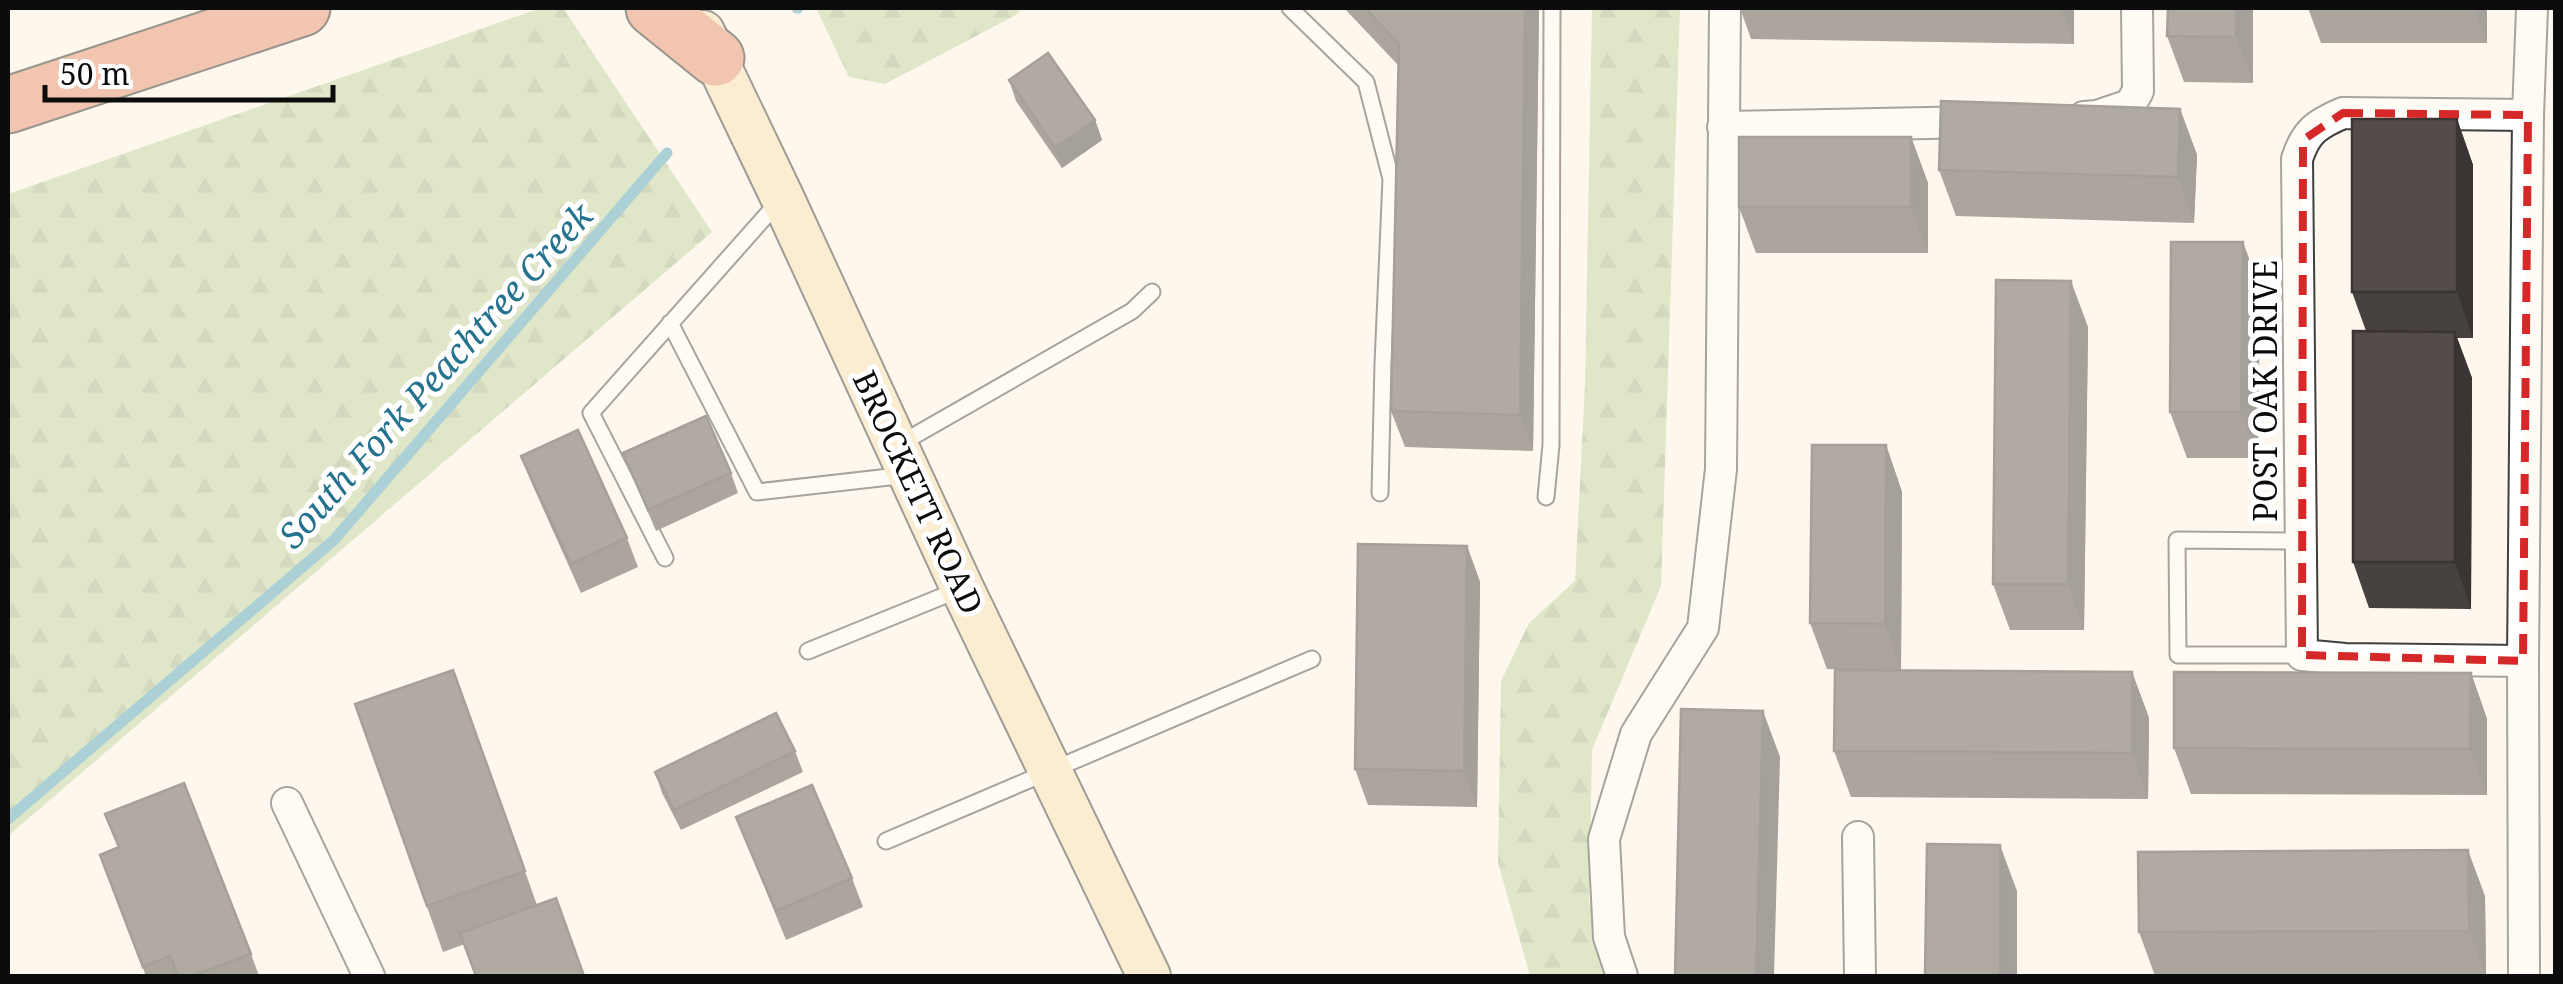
<svg xmlns="http://www.w3.org/2000/svg" width="2563" height="984" viewBox="0 0 2563 984" font-family="'Noto Serif',serif">
<style>
.forest{fill:url(#forest-firs)}
.lines{fill:none;stroke-linecap:round;stroke-linejoin:round}
.stream{stroke:#47a2bc;stroke-width:11}
.lane-casing{stroke:#3f3f3f;stroke-width:19}
.street-casing{stroke:#3f3f3f;stroke-width:34}
.secondary-casing{stroke:#2e2e2e;stroke-width:46}
.highway-casing{stroke:#1d1d1d;stroke-width:59}
.lane{stroke:#fff;stroke-width:15}
.street{stroke:#fff;stroke-width:30}
.secondary{stroke:#f5e1af;stroke-width:42}
.highway{stroke:#e38865;stroke-width:55}
.wall{fill:#47413f}
.shaded-wall{fill:#3a3533}
.building{fill:#534c49;stroke:#3a3533;stroke-width:2.5}
.marked{fill:none;stroke:#d62828;stroke-width:8;stroke-dasharray:20 12;stroke-linejoin:round}
.labels{text-anchor:middle;dominant-baseline:central;stroke-width:10;stroke-linejoin:round;paint-order:stroke}
.street-label{font-size:32px;fill:#0c0c0c;stroke:#fff}
.water-label{font-size:35px;font-style:italic;fill:#25728e;stroke:#fff}
</style>
<defs>
<pattern id="forest-firs" width="22" height="20" patternUnits="userSpaceOnUse" patternTransform="scale(2.5)"><rect width="22" height="20" fill="#bdd29c"/><path d="M5 1l3.5 6h-7zM16 11l3.5 6h-7z" fill="#a1b385"/></pattern>
</defs>
<rect width="100%" height="100%" fill="#fdf7ed"/>
<!-- forest -->
<g class="forest">
<path d="M541,8H563L712,232L8,836V194Z"/>
<path d="M816,8H1022L1016,15L885,84L849,77Z"/>
<path d="M1592,8H1680L1661,586L1592,750L1589,902L1614,976H1530L1498,863L1501,681L1529,623L1575,581L1585,384Z"/>
</g>
<g class="lines">
<!-- stream -->
<g class="stream">
<path d="M797,8H798"/>
<path d="M8,819L334,540L667,153"/>
</g>
<defs>
<g id="lane">
<path d="M1290,8L1366,82L1391,179L1383,364L1380,493"/>
<path d="M670,323L757,492L907,475"/>
<path d="M898,445L1132,311L1152,292"/>
<path d="M1546,497L1551,445L1552,8"/>
<path d="M2300,541L2177,540L2178,655H2302"/>
<path d="M665,558L591,413L780,200"/>
<path d="M808,651L958,590"/>
<path d="M886,841L1312,659"/>
</g>
<g id="street">
<path d="M2084,117L2097,116L2130,105L2138,91L2137,8"/>
<path d="M1723,127L1978,122"/>
<path d="M2523,661L2345,659L2302,655L2297,159C2306,131 2317,124 2343,113L2528,115"/>
<path d="M287,803L369,976"/>
<path d="M1858,837L1860,976"/>
<path d="M1622,976L1609,937L1604,839L1636,734L1703,628L1721,469L1725,8"/>
<path d="M2524,976L2523,661L2528,115L2532,8"/>
</g>
<path id="secondary" d="M703,32L782,197L962,588L1149,976"/>
<g id="highway">
<path d="M654,8L716,58"/>
<path d="M8,105L302,8"/>
</g>
</defs>
<!-- lane casing -->
<use href="#lane" class="lane-casing"/>
<!-- street casing -->
<use href="#street" class="street-casing"/>
<!-- secondary casing -->
<use href="#secondary" class="secondary-casing"/>
<!-- highway casing -->
<use href="#highway" class="highway-casing"/>
<!-- lane -->
<use href="#lane" class="lane"/>
<!-- street -->
<use href="#street" class="street"/>
<!-- secondary -->
<use href="#secondary" class="secondary"/>
<!-- highway -->
<use href="#highway" class="highway"/>
</g>
<!-- wall -->
<g class="wall">
<path d="M1344,8H1539L1533,451L1405,447L1391,411L1398,65Z"/>
<path d="M1740,8H2074V44L1751,39Z"/>
<path d="M2168,8H2253V83L2184,82L2167,36Z"/>
<path d="M2308,8H2487V43H2321Z"/>
<path d="M1009,80L1095,120L1102,140L1062,168L1016,101Z"/>
<path d="M2180,109L2197,155L2194,223L1956,216L1939,170Z"/>
<path d="M2457,119L2473,165V338H2457L2472,378L2471,609L2369,608L2353,562L2366,331L2352,292Z"/>
<path d="M1911,137L1928,183V253H1756L1739,207Z"/>
<path d="M2260,288L2258,458H2187L2170,412Z"/>
<path d="M2088,327L2084,630H2010L1993,584Z"/>
<path d="M1886,445L1902,492L1901,670L1827,669L1810,623Z"/>
<path d="M623,453L731,473L738,493L656,531Z"/>
<path d="M521,456L627,538L638,567L581,593L532,484Z"/>
<path d="M1467,546L1480,582L1477,807L1368,805L1355,769Z"/>
<path d="M453,670L537,905L465,944L443,952L355,704Z"/>
<path d="M2132,672L2149,718L2148,799L1851,797L1834,751Z"/>
<path d="M2471,673L2487,719V795L2191,794L2174,748Z"/>
<path d="M795,751L803,772L681,830L662,793L655,772Z"/>
<path d="M105,814L251,954L259,976H146L100,855L118,847Z"/>
<path d="M736,817L852,878L863,907L786,940Z"/>
<path d="M2485,896L2486,976H2155L2139,932Z"/>
</g>
<!-- shaded-wall -->
<g class="shaded-wall">
<path d="M1525,8H1539L1533,451L1520,415Z"/>
<path d="M2061,8H2074V44Z"/>
<path d="M2236,8H2253V83L2236,37Z"/>
<path d="M2474,8H2487V43Z"/>
<path d="M2180,109L2197,155L2194,223L2178,177Z"/>
<path d="M2457,119L2473,165V338L2457,292Z"/>
<path d="M1095,120L1102,140L1062,168L1055,148Z"/>
<path d="M1911,137L1928,183V253L1911,207Z"/>
<path d="M2243,242L2260,288L2258,458L2241,412Z"/>
<path d="M2071,281L2088,327L2084,630L2068,584Z"/>
<path d="M2455,332L2472,378L2471,609L2455,562Z"/>
<path d="M1886,445L1902,492L1901,670L1885,624Z"/>
<path d="M1467,546L1480,582L1477,807L1464,771Z"/>
<path d="M2132,672L2149,718L2148,799L2132,753Z"/>
<path d="M2471,673L2487,719V795L2470,749Z"/>
<path d="M1763,711L1780,757L1774,976H1756Z"/>
<path d="M2000,845L2017,891V976H2000Z"/>
<path d="M2468,850L2485,896L2486,976L2469,931Z"/>
</g>
<!-- building -->
<g class="building">
<path d="M1365,8H1525L1520,415L1391,411L1399,44Z"/>
<path d="M2168,8H2236V37L2167,36Z"/>
<path d="M1048,53L1095,120L1055,148L1009,80Z"/>
<path d="M1941,101L2180,109L2178,177L1939,170Z"/>
<rect x="2352" y="119" width="105" height="173"/>
<rect x="1739" y="137" width="172" height="70"/>
<path d="M2171,242H2243L2241,412H2170Z"/>
<path d="M1996,280L2071,281L2068,584H1993Z"/>
<path d="M2353,331L2455,332V562H2353Z"/>
<path d="M706,416L731,473L648,510L623,453Z"/>
<path d="M578,430L627,538L571,564L521,456Z"/>
<path d="M1812,445H1886L1885,624L1810,623Z"/>
<path d="M1358,544L1467,546L1464,771L1355,769Z"/>
<path d="M453,670L525,871L427,906L355,704Z"/>
<path d="M1835,670L2132,672V753L1834,751Z"/>
<path d="M2174,672L2471,673L2470,749L2174,748Z"/>
<path d="M1681,709L1763,711L1756,976H1675Z"/>
<path d="M776,713L795,751L674,810L655,772Z"/>
<path d="M184,783L251,954L192,976H178L170,956L143,967L100,855L119,847L105,814Z"/>
<path d="M812,785L852,878L776,911L736,817Z"/>
<path d="M1927,844L2000,845V976H1925Z"/>
<path d="M2468,850L2469,931L2139,932L2138,852Z"/>
<path d="M556,898L584,976H476L460,933Z"/>
</g>
<!-- marked area -->
<path d="M0 0H2563V984H0ZM2343,113L2528,115L2523,661L2302,655L2303,140Z" fill="#fdf7ed" fill-opacity=".55" fill-rule="evenodd"/>
<path class="marked" d="M2343,113L2528,115L2523,661L2302,655L2303,140Z"/>
<g class="labels">
<!-- street labels -->
<g class="street-label">
<text transform="translate(2264 391) rotate(-90)">POST OAK DRIVE</text>
<text transform="translate(919 492) rotate(65)">BROCKETT ROAD</text>
</g>
<!-- water labels -->
<g class="water-label">
<text transform="translate(435 375) rotate(-48)">South Fork Peachtree Creek</text>
</g>
</g>
<!-- border -->
<rect width="2563" height="984" fill="none" stroke="#0c0c0c" stroke-width="20"/>
<!-- scale -->
<path d="M45 85v15h288v-15" fill="none" stroke="#0c0c0c" stroke-width="5"/>
<text x="60" y="85" font-size="30" fill="#0c0c0c" stroke="#ffffff" stroke-width="8" paint-order="stroke">50 m</text>
</svg>
